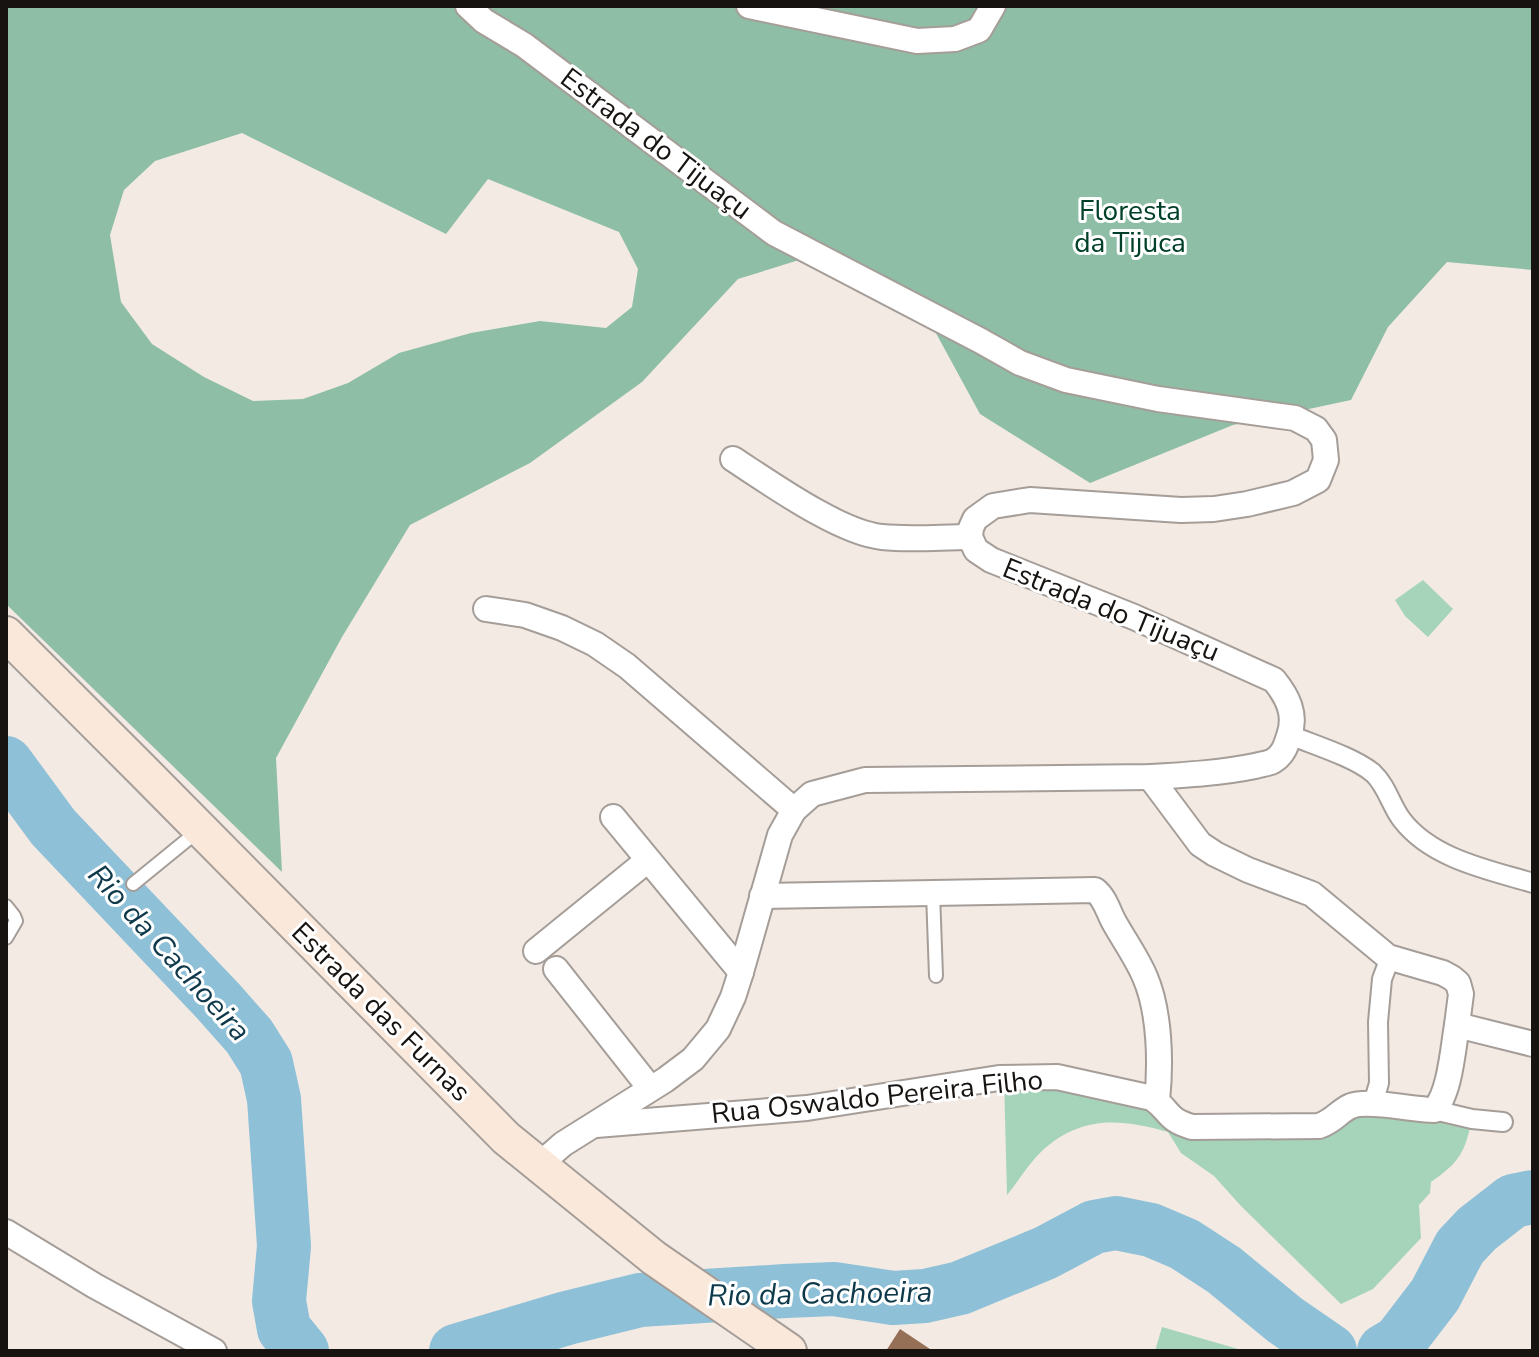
<svg xmlns="http://www.w3.org/2000/svg" width="1539" height="1357" viewBox="0 0 1539 1357" font-family="'Nunito Sans',sans-serif">
<style>
.green{fill:#a5d4bb}
.forest{fill:#8ebea5;fill-rule:evenodd}
.lines{fill:none;stroke-linecap:round;stroke-linejoin:round}
.river{stroke:#8ec0d7;stroke-width:54}
.building{fill:#966f57}
.service-casing{stroke:#a59d98;stroke-width:16}
.pedestrian-casing{stroke:#a59d98;stroke-width:22}
.minor-casing{stroke:#a59d98;stroke-width:28}
.secondary-casing{stroke:#a59d98;stroke-width:38}
.service{stroke:#fff;stroke-width:12}
.pedestrian{stroke:#fff;stroke-width:18}
.minor{stroke:#fff;stroke-width:24}
.secondary{stroke:#fae8da;stroke-width:34}
.labels{text-anchor:middle;dominant-baseline:central;stroke-width:6;stroke-linejoin:round;paint-order:stroke}
.street-label{font-size:28px;fill:#161311;stroke:#fff}
.park-label{font-size:28px;fill:#004029;stroke:#fff}
.water-label{font-size:30px;font-style:italic;fill:#0e394a;stroke:#fff}
</style>
<rect width="100%" height="100%" fill="#f3eae4"/>
<!-- green -->
<g class="green">
<path d="M1423,580L1453,609L1428,637L1405,616L1395,600Z"/>
<path d="M1004,1078L1147,1096L1192,1127L1343,1112L1472,1119C1465,1152 1460,1162 1431,1182L1430,1193L1419,1205L1421,1238L1373,1289L1341,1304L1241,1206L1214,1176L1181,1153L1168,1132C1121,1119 1083,1115 1043,1150C1030,1162 1019,1180 1007,1195Z"/>
<path d="M1162,1327L1245,1351H1155Z"/>
</g>
<!-- forest -->
<path class="forest" d="M6,6H1533V270L1447,262L1388,327L1351,400L1233,425L1090,483L980,414L919,302L815,255L738,279L642,382L530,463L410,525L342,637L276,758L282,872L6,604ZM242,133L446,234L488,179L619,232L638,269L632,307L606,328L540,321L471,333L399,353L348,383L303,399L253,401L204,377L152,344L121,302L110,235L124,190L155,161Z"/>
<g class="lines">
<!-- river -->
<g class="river">
<path d="M6,763L53,827L218,1001L249,1036L266,1063L274,1099L284,1246L279,1301L284,1329L302,1351"/>
<path d="M456,1351L567,1318L640,1300L785,1291L834,1289L893,1298L925,1296L960,1288L1045,1253L1094,1227L1116,1223L1151,1230L1184,1244L1224,1270L1285,1320L1330,1351"/>
<path d="M1384,1351L1399,1342L1435,1295L1460,1247L1477,1229L1513,1201L1533,1197"/>
</g>
</g>
<!-- building -->
<path class="building" d="M900,1329L933,1351H886Z"/>
<g class="lines">
<defs>
<g id="service">
<path d="M133,884L198,831"/>
<path d="M933,893L936,976"/>
<path d="M6,906L14,916L16,921L6,938"/>
</g>
<g id="pedestrian">
<path d="M1290,735C1314,745 1354,757 1373,773C1387,786 1391,806 1402,820C1432,859 1489,870 1533,883"/>
<path d="M1373,1104L1379,1083L1378,1022L1382,979L1390,958"/>
<path d="M1434,1110L1472,1119L1503,1122"/>
</g>
<g id="minor">
<path d="M468,6L484,21L524,45L774,233L981,341L1020,363L1066,380L1158,399L1295,418L1316,429L1324,440L1326,460L1318,480L1293,493L1247,504L1214,509L1181,510L1030,500L993,506L975,519L971,528L970,537L976,550L991,560L1134,617L1274,680C1287,696 1297,714 1289,736C1286,746 1283,755 1273,761C1268,764 1260,764 1255,766C1221,773 1185,775 1150,777L865,780L812,794L794,810L780,835L741,972L733,997L718,1029L693,1059L665,1080L563,1144L539,1165"/>
<path d="M749,6L917,41L955,39L979,30L993,6"/>
<path d="M733,459C770,483 840,533 882,537C911,540 941,537 970,537"/>
<path d="M486,609L525,615L562,628L595,644L627,666L794,810"/>
<path d="M1150,777L1200,844L1215,854L1248,870L1312,894L1388,957L1443,973L1452,978L1458,983L1461,994L1457,1025L1533,1044"/>
<path d="M613,817L741,972"/>
<path d="M762,896L1095,890C1105,898 1108,911 1114,922C1124,940 1137,958 1145,977C1160,1012 1161,1063 1157,1101"/>
<path d="M536,951L648,860"/>
<path d="M556,969L650,1088"/>
<path d="M596,1125L807,1108L999,1078L1057,1077L1152,1098C1171,1111 1165,1119 1192,1127L1319,1126C1334,1121 1339,1111 1351,1106C1369,1099 1412,1110 1434,1110C1450,1094 1453,1048 1457,1025"/>
<path d="M6,1232L95,1286L214,1351"/>
</g>
<path id="secondary" d="M6,634L145,773L506,1138L654,1258L789,1351"/>
</defs>
<!-- service casing -->
<use href="#service" class="service-casing"/>
<!-- pedestrian casing -->
<use href="#pedestrian" class="pedestrian-casing"/>
<!-- minor casing -->
<use href="#minor" class="minor-casing"/>
<!-- secondary casing -->
<use href="#secondary" class="secondary-casing"/>
<!-- service -->
<use href="#service" class="service"/>
<!-- pedestrian -->
<use href="#pedestrian" class="pedestrian"/>
<!-- minor -->
<use href="#minor" class="minor"/>
<!-- secondary -->
<use href="#secondary" class="secondary"/>
</g>
<g class="labels">
<!-- street labels -->
<g class="street-label">
<text transform="translate(656 144) rotate(37)">Estrada do Tijuaçu</text>
<text transform="translate(1111 610) rotate(22)">Estrada do Tijuaçu</text>
<text transform="translate(381 1012) rotate(45)">Estrada das Furnas</text>
<text transform="translate(877 1097) rotate(-6)">Rua Oswaldo Pereira Filho</text>
</g>
<!-- park labels -->
<g class="park-label">
<text x="1130" y="211">Floresta<tspan x="1130" dy="32">da Tijuca</tspan></text>
</g>
<!-- water labels -->
<g class="water-label">
<text transform="translate(169 953) rotate(48)">Rio da Cachoeira</text>
<text transform="translate(820 1294) rotate(-1)">Rio da Cachoeira</text>
</g>
</g>
<!-- border -->
<rect width="1539" height="1357" fill="none" stroke="#161311" stroke-width="16"/>
</svg>
